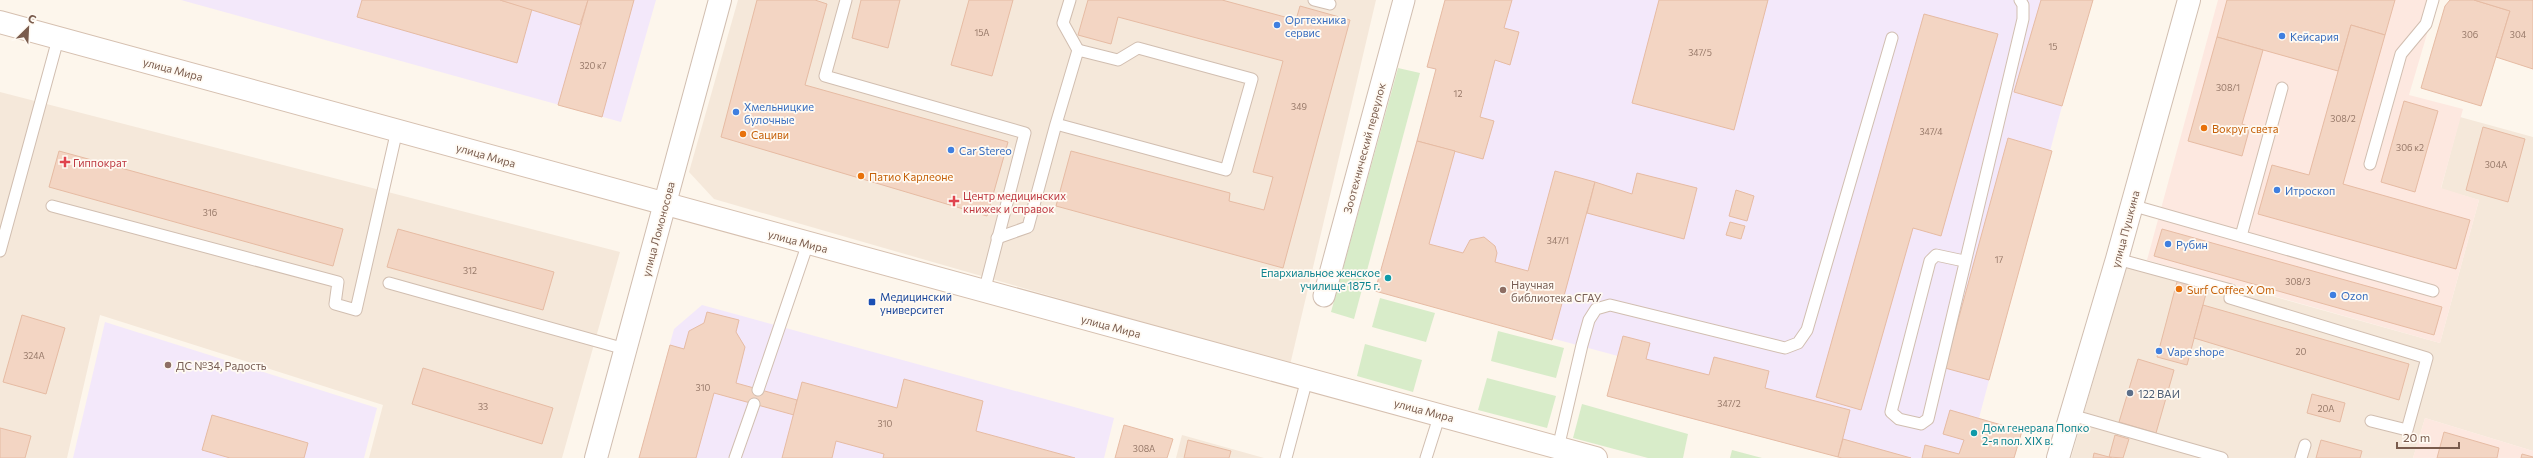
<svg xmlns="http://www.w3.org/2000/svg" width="2533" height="458" viewBox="0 0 2533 458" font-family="Commissioner,sans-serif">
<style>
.residential{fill:#f5e8da}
.commercial{fill:#fde8e0}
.education{fill:#f3e8fa}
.green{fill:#d8ecc9}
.building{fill:#f3d5c3;stroke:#e6bba3}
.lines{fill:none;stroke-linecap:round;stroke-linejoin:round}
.service-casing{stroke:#d1beb0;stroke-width:13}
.minor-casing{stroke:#d1beb0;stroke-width:23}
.tertiary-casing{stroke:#d1beb0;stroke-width:24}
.secondary-casing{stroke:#d6c0b0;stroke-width:24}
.service{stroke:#fff;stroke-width:11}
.minor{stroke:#fff;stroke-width:21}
.tertiary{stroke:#fff;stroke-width:22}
.secondary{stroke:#fff;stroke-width:22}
.shop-dot{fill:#3f7fe0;stroke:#fffaf3;stroke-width:1.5}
.food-dot{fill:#e8710a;stroke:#fffaf3;stroke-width:1.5}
.health-dot{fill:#e0444e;stroke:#fffaf3;stroke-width:1.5}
.culture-dot{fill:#0f9aa8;stroke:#fffaf3;stroke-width:1.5}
.education-dot{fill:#8d6e63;stroke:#fffaf3;stroke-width:1.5}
.transit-dot{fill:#1a4fb4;stroke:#fffaf3;stroke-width:1.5}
.service-dot{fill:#5c6f8a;stroke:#fffaf3;stroke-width:1.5}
.labels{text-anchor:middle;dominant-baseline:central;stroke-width:3.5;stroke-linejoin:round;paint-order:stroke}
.number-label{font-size:9px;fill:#987a6a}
.shop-label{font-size:11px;fill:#366cbe;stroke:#fffaf3;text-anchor:start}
.street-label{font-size:11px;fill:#7a5c4d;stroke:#fffaf3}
.food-label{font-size:11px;fill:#c56008;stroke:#fffaf3;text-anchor:start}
.health-label{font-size:11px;fill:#be3a42;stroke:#fffaf3;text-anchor:start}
.culture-label{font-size:11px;fill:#0d838f;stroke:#fffaf3;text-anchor:end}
.education-label{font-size:11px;fill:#785e54;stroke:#fffaf3;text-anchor:start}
.transit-label{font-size:11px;fill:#164399;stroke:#fffaf3;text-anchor:start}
.service-label{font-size:11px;fill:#4e5e75;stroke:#fffaf3;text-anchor:start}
</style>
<rect width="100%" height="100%" fill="#fdf6ec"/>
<!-- residential -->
<g class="residential">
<path d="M738,0H1376L1290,365L714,199L689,172Z"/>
<path d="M0,92L620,252L562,458H369L383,405L100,315L67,458H0Z"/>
<path d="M2460,117L2533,137V451L2425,418L2413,458H2071L2129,256L2440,343L2479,200L2441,189Z"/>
<path d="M1182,435L1264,458H1176Z"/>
</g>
<!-- commercial -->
<g class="commercial">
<path d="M2218,0H2437L2409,95L2463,109L2441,188L2479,200L2440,343L2147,260Z"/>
<path d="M2425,418L2533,451V458H2413Z"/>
</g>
<!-- education -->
<g class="education">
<path d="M181,0H656L621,122Z"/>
<path d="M1445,0H2093L2062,106L1979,418L2022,431L2014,458H1842L1607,396L1618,356L1375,291L1436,70L1427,67Z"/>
<path d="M702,305L1114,418L1104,458H639L674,329Z"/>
<path d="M105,322L377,408L364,458H73Z"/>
</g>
<!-- green -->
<g class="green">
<path d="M1398,68L1420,73L1354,319L1331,312Z"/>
<path d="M1380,298L1435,313L1426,342L1372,327Z"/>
<path d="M1498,331L1564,348L1556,378L1491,361Z"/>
<path d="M1365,344L1422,360L1413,392L1357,376Z"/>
<path d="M1487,378L1556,396L1547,428L1478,410Z"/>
<path d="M1582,404L1688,434L1683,458H1648L1573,438Z"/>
<path d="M1732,450L1762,458H1730Z"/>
</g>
<!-- building -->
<g class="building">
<path d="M362,0H500L532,9L517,63L357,17Z"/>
<path d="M500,0H588L580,25Z"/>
<path d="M588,0H634L602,117L558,105Z"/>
<path d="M757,0H815L827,4L805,85L1008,142L987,216L721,137Z"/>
<path d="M861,0H900L888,48L852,38Z"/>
<path d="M969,0H1013L992,76L951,65Z"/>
<path d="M1088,0H1222L1296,20L1300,6L1350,20L1283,268L1056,206L1071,151L1230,193L1229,201L1264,210L1273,177L1253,172L1283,61L1118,17L1111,44L1078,35Z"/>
<path d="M1445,0H1512L1504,28L1519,32L1510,65L1495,60L1480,117L1494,121L1483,159L1417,141L1436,69L1427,67Z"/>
<path d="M1659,0H1768L1734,130L1632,103Z"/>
<path d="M2041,0H2093L2062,106L2014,92Z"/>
<path d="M2227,0H2395L2385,35L2351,25L2338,71L2217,37Z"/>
<path d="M2450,0H2474L2510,11L2481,106L2421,88L2445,6Z"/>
<path d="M2474,0H2533V69L2496,57L2510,11Z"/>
<path d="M1924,14L1998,34L1941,236L1913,228L1861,410L1816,397Z"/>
<path d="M2351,25L2385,35L2343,184L2470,220L2456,269L2258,214L2272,165L2309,175Z"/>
<path d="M2217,37L2263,50L2242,124L2250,127L2242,156L2188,141Z"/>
<path d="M2404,101L2438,111L2415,192L2381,182Z"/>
<path d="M2483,127L2525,139L2508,202L2466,190Z"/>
<path d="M2008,138L2052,151L1989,380L1945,368Z"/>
<path d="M1417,141L1455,151L1429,244L1463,253L1470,240L1484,237L1495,246L1497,253L1495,262L1528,271L1555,171L1595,182L1552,340L1375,291Z"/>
<path d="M59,151L343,229L333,266L49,187Z"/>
<path d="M1637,173L1697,188L1684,239L1587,213L1595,182L1632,194Z"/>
<path d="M1736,190L1754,196L1747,221L1729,216Z"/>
<path d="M1730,222L1745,226L1741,239L1726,235Z"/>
<path d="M398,229L554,272L543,310L387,267Z"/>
<path d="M2162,229L2442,307L2434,335L2154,256Z"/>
<path d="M2178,278L2208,286L2187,365L2157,357Z"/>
<path d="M2203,305L2409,364L2399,400L2194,338Z"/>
<path d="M707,312L739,320L736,332L745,347L736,383L797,400L794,415L714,393L696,458H639L670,345L684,349L689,331L704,323Z"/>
<path d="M22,315L65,328L46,394L3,382Z"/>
<path d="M1623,336L1650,343L1646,359L1709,375L1714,357L1769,371L1765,388L1850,410L1838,457L1607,396Z"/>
<path d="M2138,359L2174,370L2156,433L2119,422Z"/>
<path d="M423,368L553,408L542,444L412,404Z"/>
<path d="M904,379L983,401L976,431L1075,458H883L884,454L836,441L832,458H782L802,382L897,408Z"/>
<path d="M2312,394L2345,403L2340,422L2307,413Z"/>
<path d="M1950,410L2022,431L2014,458H1922L1925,445L1959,454L1964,440L1943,434Z"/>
<path d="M212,415L308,443L304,458H230L202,450Z"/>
<path d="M1124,425L1173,439L1167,458H1115Z"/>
<path d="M0,428L31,436L25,458H0Z"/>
<path d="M2444,432L2499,448L2497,458H2437Z"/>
<path d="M2115,435L2129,439L2123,458L2109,457Z"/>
<path d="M1843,439L1911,458H1842L1838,457Z"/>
<path d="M1188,440L1231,451L1229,458H1184Z"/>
<path d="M2321,440L2362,451L2360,458H2316Z"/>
<path d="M2094,453L2109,457L2112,458H2093Z"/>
<path d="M2522,454L2533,457V458H2521Z"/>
</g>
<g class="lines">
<defs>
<g id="service">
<path d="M846,0L825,76L1025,133L984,292"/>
<path d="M1070,0L1063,23L1078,50"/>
<path d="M1314,0L1330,4"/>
<path d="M2370,164L2401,54L2426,24L2433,0"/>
<path d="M2131,205L2433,291"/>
<path d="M52,206L338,282L335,304L356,310L397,130"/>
<path d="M2241,236L2282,88"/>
<path d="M997,238L1028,227L1056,124L1226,170L1252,79L1138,48L1118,60L1078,50L1056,124"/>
<path d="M0,251L58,39"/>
<path d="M2117,259L2231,290L2230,298L2427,358L2407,430L2371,421"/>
<path d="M1964,261L1936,255L1930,261L1891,412L1899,419L1921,424L1928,419L2023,19V5L2020,0"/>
<path d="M389,283L625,349"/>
<path d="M758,390L808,243"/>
<path d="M2071,415L2222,458"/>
<path d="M1558,448L1582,345L1589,320L1596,309L1610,305L1785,348L1798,343L1807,330L1892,38"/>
<path d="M735,458L754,404"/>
<path d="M1286,458L1307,379"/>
<path d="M1426,458L1440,414"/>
<path d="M2301,458L2305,445"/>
</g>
<path id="minor" d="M1324,296L1404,0"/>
<g id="tertiary">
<path d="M596,458L720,0"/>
<path d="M2058,458L2117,259L2189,0"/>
</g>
<path id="secondary" d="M0,22L1596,458"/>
</defs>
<!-- service casing -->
<use href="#service" class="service-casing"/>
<!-- minor casing -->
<use href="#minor" class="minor-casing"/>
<!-- tertiary casing -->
<use href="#tertiary" class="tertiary-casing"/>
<!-- secondary casing -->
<use href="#secondary" class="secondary-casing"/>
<!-- service -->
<use href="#service" class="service"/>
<!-- minor -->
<use href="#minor" class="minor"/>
<!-- tertiary -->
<use href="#tertiary" class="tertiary"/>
<!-- secondary -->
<use href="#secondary" class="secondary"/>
</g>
<!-- markers -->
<g class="shop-dot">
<circle cx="1277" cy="25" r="4"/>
<circle cx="2282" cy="36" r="4"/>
<circle cx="736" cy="112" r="4"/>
<circle cx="951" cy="150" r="4"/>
<circle cx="2277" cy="190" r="4"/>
<circle cx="2168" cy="244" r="4"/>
<circle cx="2333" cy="295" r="4"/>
<circle cx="2159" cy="351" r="4"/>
</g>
<g class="food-dot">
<circle cx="2204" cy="128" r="4"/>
<circle cx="743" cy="134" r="4"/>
<circle cx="861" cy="176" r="4"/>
<circle cx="2179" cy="289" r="4"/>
</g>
<g class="health-dot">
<path d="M63 156h4v4h4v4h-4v4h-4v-4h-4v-4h4z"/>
<path d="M952 195h4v4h4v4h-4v4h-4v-4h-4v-4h4z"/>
</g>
<g class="culture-dot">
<circle cx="1388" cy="278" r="4"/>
<circle cx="1974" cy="433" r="4"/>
</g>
<g class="education-dot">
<circle cx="1503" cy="290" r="4"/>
<circle cx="168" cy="365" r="4"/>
</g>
<rect class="transit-dot" x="868" y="298" width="8" height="8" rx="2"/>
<circle class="service-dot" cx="2130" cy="393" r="4"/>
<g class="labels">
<!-- number labels -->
<g class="number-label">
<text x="982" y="32">15А</text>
<text x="2470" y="34">306</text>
<text x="2518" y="34">304</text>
<text x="2053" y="46">15</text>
<text x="1700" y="52">347/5</text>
<text x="593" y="65">320 к7</text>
<text x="2228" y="87">308/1</text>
<text x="1458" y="93">12</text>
<text x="1299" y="106">349</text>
<text x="2343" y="118">308/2</text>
<text x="1931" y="131">347/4</text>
<text x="2410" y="147">306 к2</text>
<text x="2496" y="164">304А</text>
<text x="210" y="212">316</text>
<text x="1558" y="240">347/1</text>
<text x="1999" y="259">17</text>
<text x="470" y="270">312</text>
<text x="2298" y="281">308/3</text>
<text x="2301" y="351">20</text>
<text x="34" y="355">324А</text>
<text x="703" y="387">310</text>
<text x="1729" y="403">347/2</text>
<text x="483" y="406">33</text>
<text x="2326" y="408">20А</text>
<text x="885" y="423">310</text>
<text x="1144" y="448">308А</text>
</g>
<!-- shop labels -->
<g class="shop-label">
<text x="1285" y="19">Оргтехника<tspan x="1285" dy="13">сервис</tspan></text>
<text x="2290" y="36">Кейсария</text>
<text x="744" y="106">Хмельницкие<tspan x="744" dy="13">булочные</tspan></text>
<text x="959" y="150">Car Stereo</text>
<text x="2285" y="190">Итроскоп</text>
<text x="2176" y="244">Рубин</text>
<text x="2341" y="295">Ozon</text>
<text x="2167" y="351">Vape shope</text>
</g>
<!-- street labels -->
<g class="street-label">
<text transform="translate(173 69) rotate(15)">улица Мира</text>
<text transform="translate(1364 148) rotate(-75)">Зоотехнический переулок</text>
<text transform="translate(486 155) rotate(16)">улица Мира</text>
<text transform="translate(658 229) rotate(-75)">улица Ломоносова</text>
<text transform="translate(2125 229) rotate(-75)">улица Пушкина</text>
<text transform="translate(798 241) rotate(15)">улица Мира</text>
<text transform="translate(1111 326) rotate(15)">улица Мира</text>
<text transform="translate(1424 410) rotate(15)">улица Мира</text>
</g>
<!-- food labels -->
<g class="food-label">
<text x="2212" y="128">Вокруг света</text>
<text x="751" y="134">Сациви</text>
<text x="869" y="176">Патио Карлеоне</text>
<text x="2187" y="289">Surf Coffee X Om</text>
</g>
<!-- health labels -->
<g class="health-label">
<text x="73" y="162">Гиппократ</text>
<text x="963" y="195">Центр медицинских<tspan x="963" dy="13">книжек и справок</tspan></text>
</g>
<!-- culture labels -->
<g class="culture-label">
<text x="1380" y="272">Епархиальное женское<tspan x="1380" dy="13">училище 1875 г.</tspan></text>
<text x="1982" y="427" text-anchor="start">Дом генерала Попко<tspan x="1982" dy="13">2-я пол. XIX в.</tspan></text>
</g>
<!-- education labels -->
<g class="education-label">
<text x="1511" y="284">Научная<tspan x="1511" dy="13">библиотека СГАУ</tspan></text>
<text x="176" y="365">ДС №34, Радость</text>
</g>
<!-- transit labels -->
<g class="transit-label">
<text x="880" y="296">Медицинский<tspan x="880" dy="13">университет</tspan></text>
</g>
<!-- service labels -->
<g class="service-label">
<text x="2138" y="393">122 ВАИ</text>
</g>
</g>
<!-- north arrow -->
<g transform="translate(28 28) rotate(24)" stroke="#fffaf3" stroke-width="3" paint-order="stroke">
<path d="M0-3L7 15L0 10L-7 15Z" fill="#7a5c4d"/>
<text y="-6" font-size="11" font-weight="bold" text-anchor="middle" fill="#7a5c4d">С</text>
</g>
<!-- scale -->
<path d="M2397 442v6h62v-6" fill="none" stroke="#7a5c4d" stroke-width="2"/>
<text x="2403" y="442" font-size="12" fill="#7a5c4d" stroke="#fffaf3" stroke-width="3" paint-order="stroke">20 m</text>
</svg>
